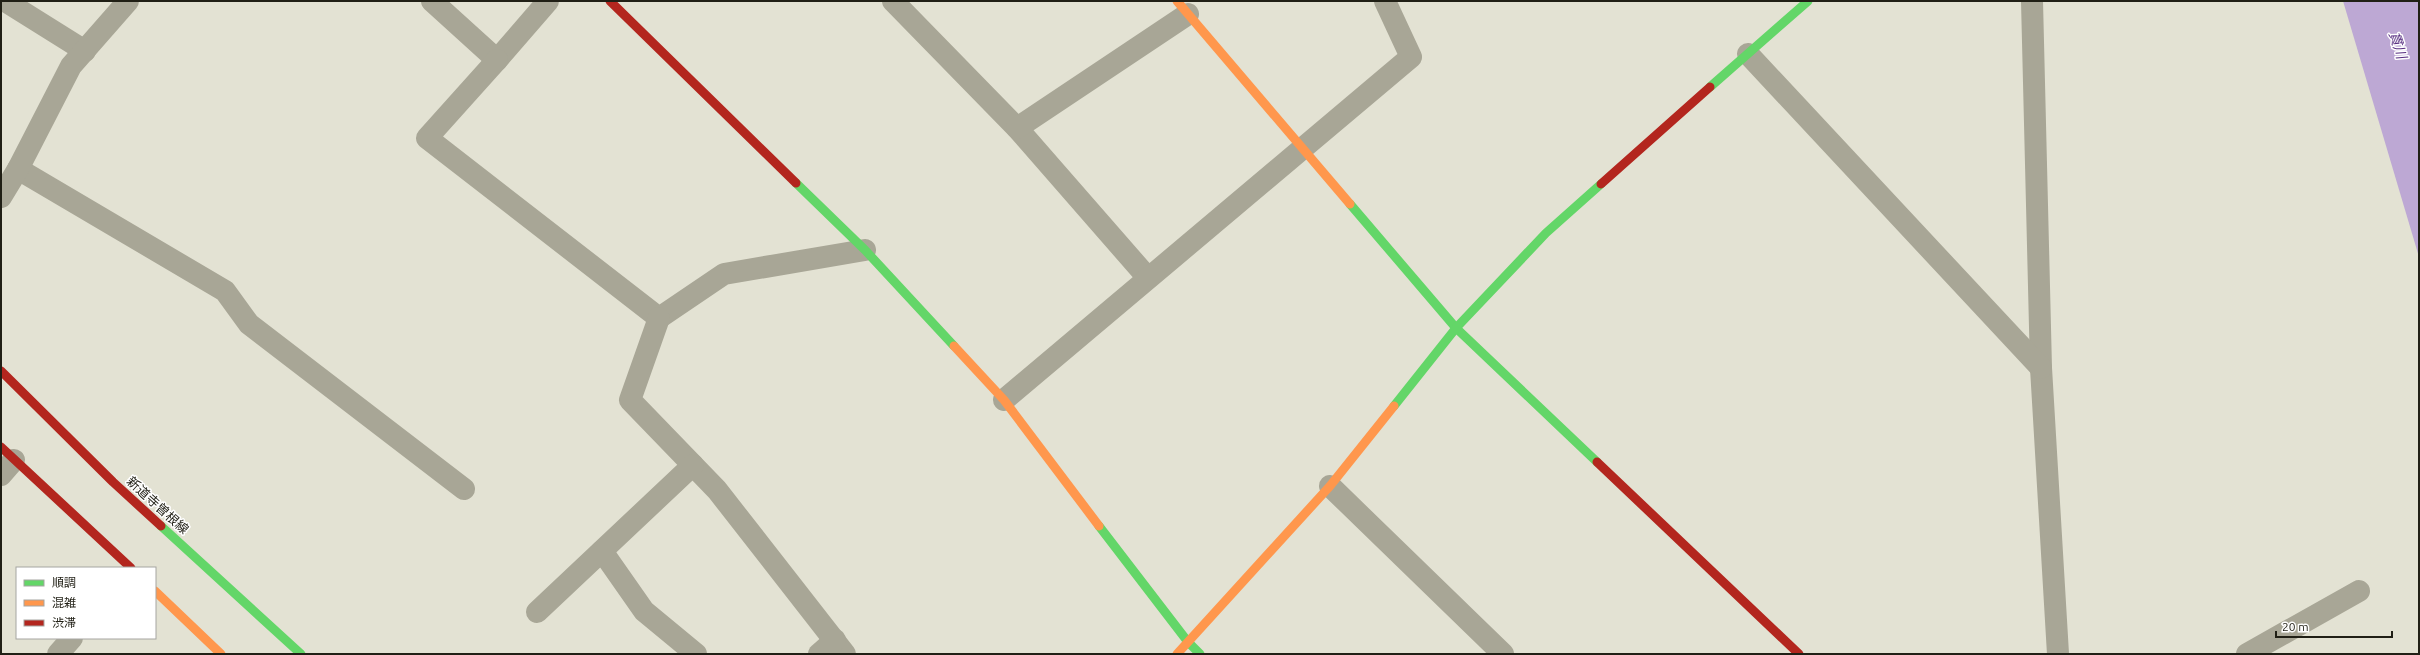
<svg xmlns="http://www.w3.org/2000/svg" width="2420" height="655" viewBox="0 0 2420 655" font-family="Ubuntu,'Noto Sans JP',sans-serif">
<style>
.water{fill:#bda8d4}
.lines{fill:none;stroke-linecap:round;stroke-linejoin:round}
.street{stroke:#a8a696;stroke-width:22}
.fast{stroke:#63d668;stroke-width:9}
.slow{stroke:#ff974d;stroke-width:9}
.jam{stroke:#b3261e;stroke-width:9}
.labels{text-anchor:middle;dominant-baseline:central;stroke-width:3;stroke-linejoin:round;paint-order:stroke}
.street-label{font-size:13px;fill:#201f15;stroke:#fff}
.water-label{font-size:14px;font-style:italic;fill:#572e81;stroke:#fff}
</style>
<rect width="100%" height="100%" fill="#e3e2d3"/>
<!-- water -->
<path class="water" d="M2343,1H2419V257Z"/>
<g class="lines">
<!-- street -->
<g class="street">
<path d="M5,1L85,51"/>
<path d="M432,1L497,60L548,1"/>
<path d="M893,1L1017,128L1148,278"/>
<path d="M2032,1L2041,368L2058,654"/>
<path d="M1748,54L2041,368"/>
<path d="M497,60L427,138L659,318L724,274L865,250"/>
<path d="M1017,128L1188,14"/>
<path d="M18,169L225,291L249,324L464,489"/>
<path d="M1,197L18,169L71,66L128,1"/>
<path d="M659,318L630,400L717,490L845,654"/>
<path d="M1004,400L1411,57L1385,1"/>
<path d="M1,475L14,460"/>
<path d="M1330,486L1503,654"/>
<path d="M602,551L644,611L696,654"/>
<path d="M537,612L693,465"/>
<path d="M58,654L72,638"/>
<path d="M819,654L835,640"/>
<path d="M2247,654L2359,591"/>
</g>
<!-- fast -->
<g class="fast">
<path d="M1710,87L1808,1"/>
<path d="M796,183L865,250L954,346"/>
<path d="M1350,204L1456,328L1597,462"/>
<path d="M1394,406L1456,328L1546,233L1601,184"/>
<path d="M161,526L301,654"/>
<path d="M1099,526L1188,642L1200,654"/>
</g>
<!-- slow -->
<g class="slow">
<path d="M1177,1L1350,204"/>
<path d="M954,346L1004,400L1099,526"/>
<path d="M155,591L221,654"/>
<path d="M1177,654L1330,486L1394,406"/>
</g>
<!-- jam -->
<g class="jam">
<path d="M610,1L796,183"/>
<path d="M1601,184L1710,87"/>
<path d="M1,371L113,482L161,526"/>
<path d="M1,447L131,568"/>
<path d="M1597,462L1799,654"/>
</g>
</g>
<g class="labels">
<!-- street labels -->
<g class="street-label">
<text transform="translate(158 505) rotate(42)">新道寺曽根線</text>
</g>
<!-- water labels -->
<g class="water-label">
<text transform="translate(2398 45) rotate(72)">貫川</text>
</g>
</g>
<!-- border -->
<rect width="2420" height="655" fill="none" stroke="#201f15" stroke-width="4"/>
<!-- legend -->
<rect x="16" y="567" width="140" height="72" fill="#ffffff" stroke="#a6a5a1"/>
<rect x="24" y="580" width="20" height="6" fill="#63d668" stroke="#a6a5a1"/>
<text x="52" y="587" font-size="12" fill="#201f15">順調</text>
<rect x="24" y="600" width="20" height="6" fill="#ff974d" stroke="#a6a5a1"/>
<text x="52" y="607" font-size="12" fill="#201f15">混雑</text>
<rect x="24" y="620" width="20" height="6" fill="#b3261e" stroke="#a6a5a1"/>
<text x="52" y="627" font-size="12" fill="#201f15">渋滞</text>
<!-- scale -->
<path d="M2276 631v6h116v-6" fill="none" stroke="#201f15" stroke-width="2"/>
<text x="2282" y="631" font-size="12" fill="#201f15" stroke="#ffffff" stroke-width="3" paint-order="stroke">20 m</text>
</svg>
